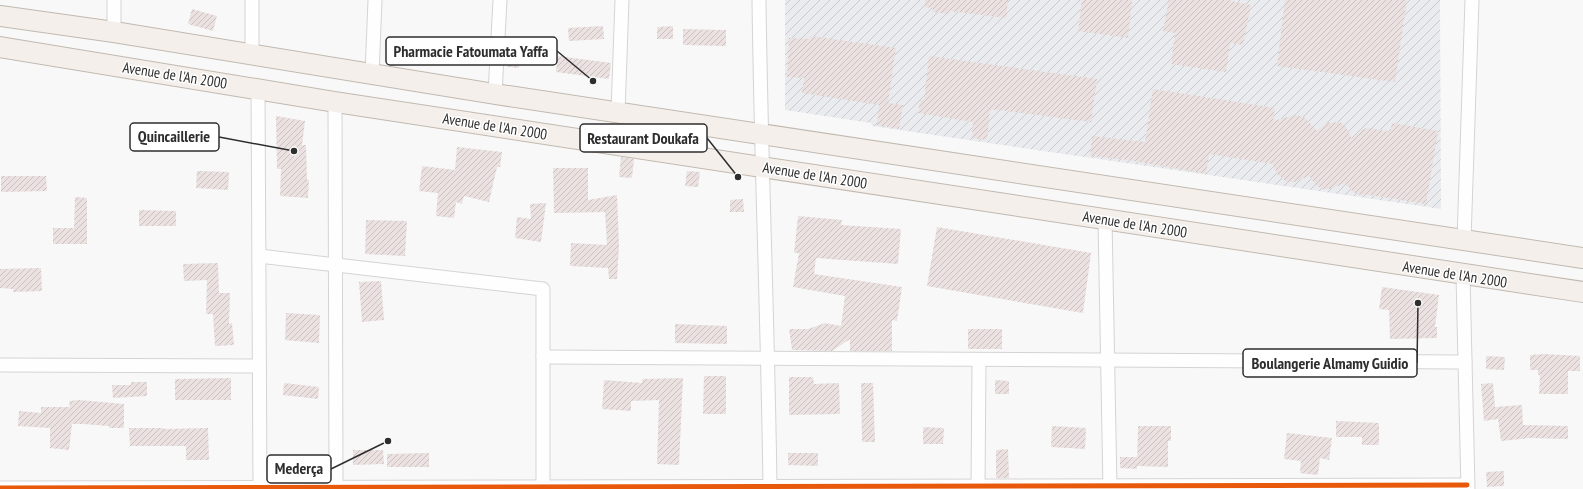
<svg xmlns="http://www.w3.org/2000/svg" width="1583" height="489" viewBox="0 0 1583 489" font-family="'PT Sans Narrow',sans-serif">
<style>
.industrial{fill:url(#industrial-furrows)}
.building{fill:url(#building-hatch)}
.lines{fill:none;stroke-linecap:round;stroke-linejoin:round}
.street-casing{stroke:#d4d4d4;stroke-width:15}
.primary-casing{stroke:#c2b9b0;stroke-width:22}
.street{stroke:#fefefe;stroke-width:13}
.primary{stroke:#f4efea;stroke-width:20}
.cycleway-casing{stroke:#fff;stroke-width:8}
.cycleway{stroke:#e8590c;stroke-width:5}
.labels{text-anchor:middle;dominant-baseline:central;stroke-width:3;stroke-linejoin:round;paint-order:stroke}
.street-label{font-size:15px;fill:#2e2e2f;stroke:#fff}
.leader{fill:none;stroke:#2e2e2f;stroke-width:1.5}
.callout-dot{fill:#2e2e2f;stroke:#fff;stroke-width:1.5}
.callout{fill:#fff;stroke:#2e2e2f;stroke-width:1.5}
.callout-label{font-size:16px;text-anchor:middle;font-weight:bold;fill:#2e2e2f}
</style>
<defs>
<pattern id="industrial-furrows" width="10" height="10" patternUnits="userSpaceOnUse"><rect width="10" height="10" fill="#e9ebef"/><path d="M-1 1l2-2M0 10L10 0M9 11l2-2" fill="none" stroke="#c8cacd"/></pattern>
<pattern id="building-hatch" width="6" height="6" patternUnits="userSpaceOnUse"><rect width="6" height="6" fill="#eae1e0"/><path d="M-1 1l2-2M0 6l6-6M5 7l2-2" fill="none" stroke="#c9c1c0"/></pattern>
</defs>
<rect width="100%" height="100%" fill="#f8f8f8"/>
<!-- industrial -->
<path class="industrial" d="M785,0H1440L1441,209L872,126L871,123L785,110Z"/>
<!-- building -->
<g class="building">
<path d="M925,0H1008L1006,18L949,11V14L932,12L933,8L925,7Z"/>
<path d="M1082,0H1132L1128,38L1078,31Z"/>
<path d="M1169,0H1226L1251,5L1243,45L1230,43L1226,72L1171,64L1175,33L1163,31Z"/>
<path d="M1285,0H1407L1395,82L1277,66Z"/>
<path d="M192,9L217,16L213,31L188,24Z"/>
<path d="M603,26L604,39L569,41L568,28Z"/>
<path d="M673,26V39H657V27Z"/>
<path d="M683,29L726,30V46L683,45Z"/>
<path d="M811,36L896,48L888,103L903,105L899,129L877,125L879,105L802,93L804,78L787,77L789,38L810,39Z"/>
<path d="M508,46H520L519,68L507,67Z"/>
<path d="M558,56L611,63L609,79L556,72Z"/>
<path d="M929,56L1097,79L1091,122L990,109L987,140L972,138L973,122L918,113L920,100H924Z"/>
<path d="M1153,89L1275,108L1273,121L1295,115L1304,117L1317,131L1326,123L1340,122L1346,127L1352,139L1363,129L1370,128L1390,132L1392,123L1438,131L1426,204L1370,195H1360L1353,192L1345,183L1330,189H1323L1317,186L1309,176L1294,182H1287L1277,174L1273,164L1209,154L1206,174L1129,160L1090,156L1092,136L1145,142Z"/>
<path d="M276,116L305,121L302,145H306L307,180H309L308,198L280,196L281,169H277Z"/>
<path d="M457,147L502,152L500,167H497L489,202L464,196L462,204L456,202L454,218L436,216L438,193L419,191L422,166L455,170Z"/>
<path d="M621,157L634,159L632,178L619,177Z"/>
<path d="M553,168H588V200L617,195L619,246L617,279H609L608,268L570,266L571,243L607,245L605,212L554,213Z"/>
<path d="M197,171L229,172L228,190L196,188Z"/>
<path d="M687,171L700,172L698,187L685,186Z"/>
<path d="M1,176H46L47,191L1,192Z"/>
<path d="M75,197L87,198V244H53V228H74Z"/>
<path d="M743,199L744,212H730V200Z"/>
<path d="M546,203L541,242L515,238L517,217L531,219L530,204Z"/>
<path d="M139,210L176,211V226H139Z"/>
<path d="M798,216L842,220L841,225L901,229L898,264L816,258L814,274L902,287L897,321L892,320V351H850V339L832,351L792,350L789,329H808L825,323L841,326L845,296L793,287L799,253H794Z"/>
<path d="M366,220L407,221L405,256L365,254Z"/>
<path d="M937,227L1091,253L1083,313L927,286Z"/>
<path d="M218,263L219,293H230L229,324L232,323L234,345L215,346L213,314H206L207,280L184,281L183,264Z"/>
<path d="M41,268L42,291L13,292V289L0,288V269Z"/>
<path d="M381,281L384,320L362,322L359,282Z"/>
<path d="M1382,287L1439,295L1435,327H1437V338L1390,339L1389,310L1379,309Z"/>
<path d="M286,313L320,315L319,343L285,340Z"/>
<path d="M675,324L727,326V344L675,343Z"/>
<rect x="968" y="329" width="34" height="20"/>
<path d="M1544,354L1580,356V371H1568V394H1539L1540,375H1538V370H1530V355Z"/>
<path d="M1486,356L1505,357L1504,370L1486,369Z"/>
<path d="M704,376H726V414H703Z"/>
<path d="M789,377H813L814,384L839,383L840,414L789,415Z"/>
<path d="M231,378V400H175V379Z"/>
<path d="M683,378L679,465L657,464L659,400L631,401V411L602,409L604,380L642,383V379Z"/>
<path d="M995,380L1009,381V394H995Z"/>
<path d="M131,382H147V396L113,398L112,385H131Z"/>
<path d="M284,383L319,387L318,399L283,395Z"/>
<path d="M861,383H873L875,442H862Z"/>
<path d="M1493,383L1495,407L1522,405L1523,425L1568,426V439L1530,438L1501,441L1498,419L1484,421L1481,384Z"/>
<path d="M79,400L124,404V428H109V426L83,424H72L69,450L50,448V428L18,426L19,411L41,413V407H70L69,401Z"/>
<path d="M1336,421L1379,423V445H1362V437H1336Z"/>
<path d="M1052,426L1086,428L1085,449L1051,447Z"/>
<path d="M1138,426H1171V441H1168V467L1137,466Z"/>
<path d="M923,427L944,428L943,444H923Z"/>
<path d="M129,428H164V429L208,428L209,460H186V446H130Z"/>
<path d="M1287,433L1332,438L1329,460L1320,458L1318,475L1300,473L1301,461L1284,459Z"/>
<path d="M1008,449L1009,478H996V450Z"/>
<path d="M353,450H383L384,464L353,465Z"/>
<path d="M429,453V467H387V454Z"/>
<path d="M788,453H818V466L788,465Z"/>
<path d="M1120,457H1137V469L1120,468Z"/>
<path d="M1504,471V486L1487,487L1486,472Z"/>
</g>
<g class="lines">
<defs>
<g id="street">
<path d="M114,0V32"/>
<path d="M252,0V55"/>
<path d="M759,0C761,163 768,326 770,489"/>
<path d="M372,75L375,0"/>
<path d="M258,88L260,489"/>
<path d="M495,94L500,0"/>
<path d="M335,102L336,487"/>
<path d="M618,112L622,0"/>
<path d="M1105,219L1110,489"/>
<path d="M1464,240L1472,0"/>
<path d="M259,256L543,289V487"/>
<path d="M1463,275L1468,489"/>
<path d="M543,357L1465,362"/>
<path d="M0,365L259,366"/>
<path d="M0,488L1467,485"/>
<path d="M978,489L979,360"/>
</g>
<g id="primary">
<path d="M0,16L114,32L495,94L1583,258"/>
<path d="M0,47L335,102L1583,292"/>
</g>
</defs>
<!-- street casing -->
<use href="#street" class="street-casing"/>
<!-- primary casing -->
<use href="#primary" class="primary-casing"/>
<!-- street -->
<use href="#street" class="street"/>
<!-- primary -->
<use href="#primary" class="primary"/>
<defs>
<path id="cycleway" d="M0,488L1467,485"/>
</defs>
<!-- cycleway casing -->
<use href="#cycleway" class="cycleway-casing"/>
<!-- cycleway -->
<use href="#cycleway" class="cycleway"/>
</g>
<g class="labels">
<!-- street labels -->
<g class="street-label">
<text transform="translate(175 75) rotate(9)">Avenue de l'An 2000</text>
<text transform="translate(495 126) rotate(9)">Avenue de l'An 2000</text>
<text transform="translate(815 175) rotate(9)">Avenue de l'An 2000</text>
<text transform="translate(1135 224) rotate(9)">Avenue de l'An 2000</text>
<text transform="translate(1455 274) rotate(9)">Avenue de l'An 2000</text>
</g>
</g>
<!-- callouts -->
<path class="leader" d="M593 81L557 51M294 151L219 137M738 177L707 138M1418 303L1417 363M388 441L331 469"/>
<g class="callout-dot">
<circle cx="593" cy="81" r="4"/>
<circle cx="294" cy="151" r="4"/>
<circle cx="738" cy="177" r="4"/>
<circle cx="1418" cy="303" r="4"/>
<circle cx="388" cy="441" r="4"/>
</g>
<g class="callout">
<rect x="386" y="37" width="171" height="28" rx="4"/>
<rect x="130" y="123" width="89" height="28" rx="4"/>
<rect x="580" y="124" width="127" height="28" rx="4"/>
<rect x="1243" y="349" width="174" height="28" rx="4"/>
<rect x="267" y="455" width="64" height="28" rx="4"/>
</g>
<g class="callout-label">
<text x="471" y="57">Pharmacie Fatoumata Yaffa</text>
<text x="174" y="142">Quincaillerie</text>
<text x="643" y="144">Restaurant Doukafa</text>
<text x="1330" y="369">Boulangerie Almamy Guidio</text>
<text x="299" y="474">Mederça</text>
</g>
</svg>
